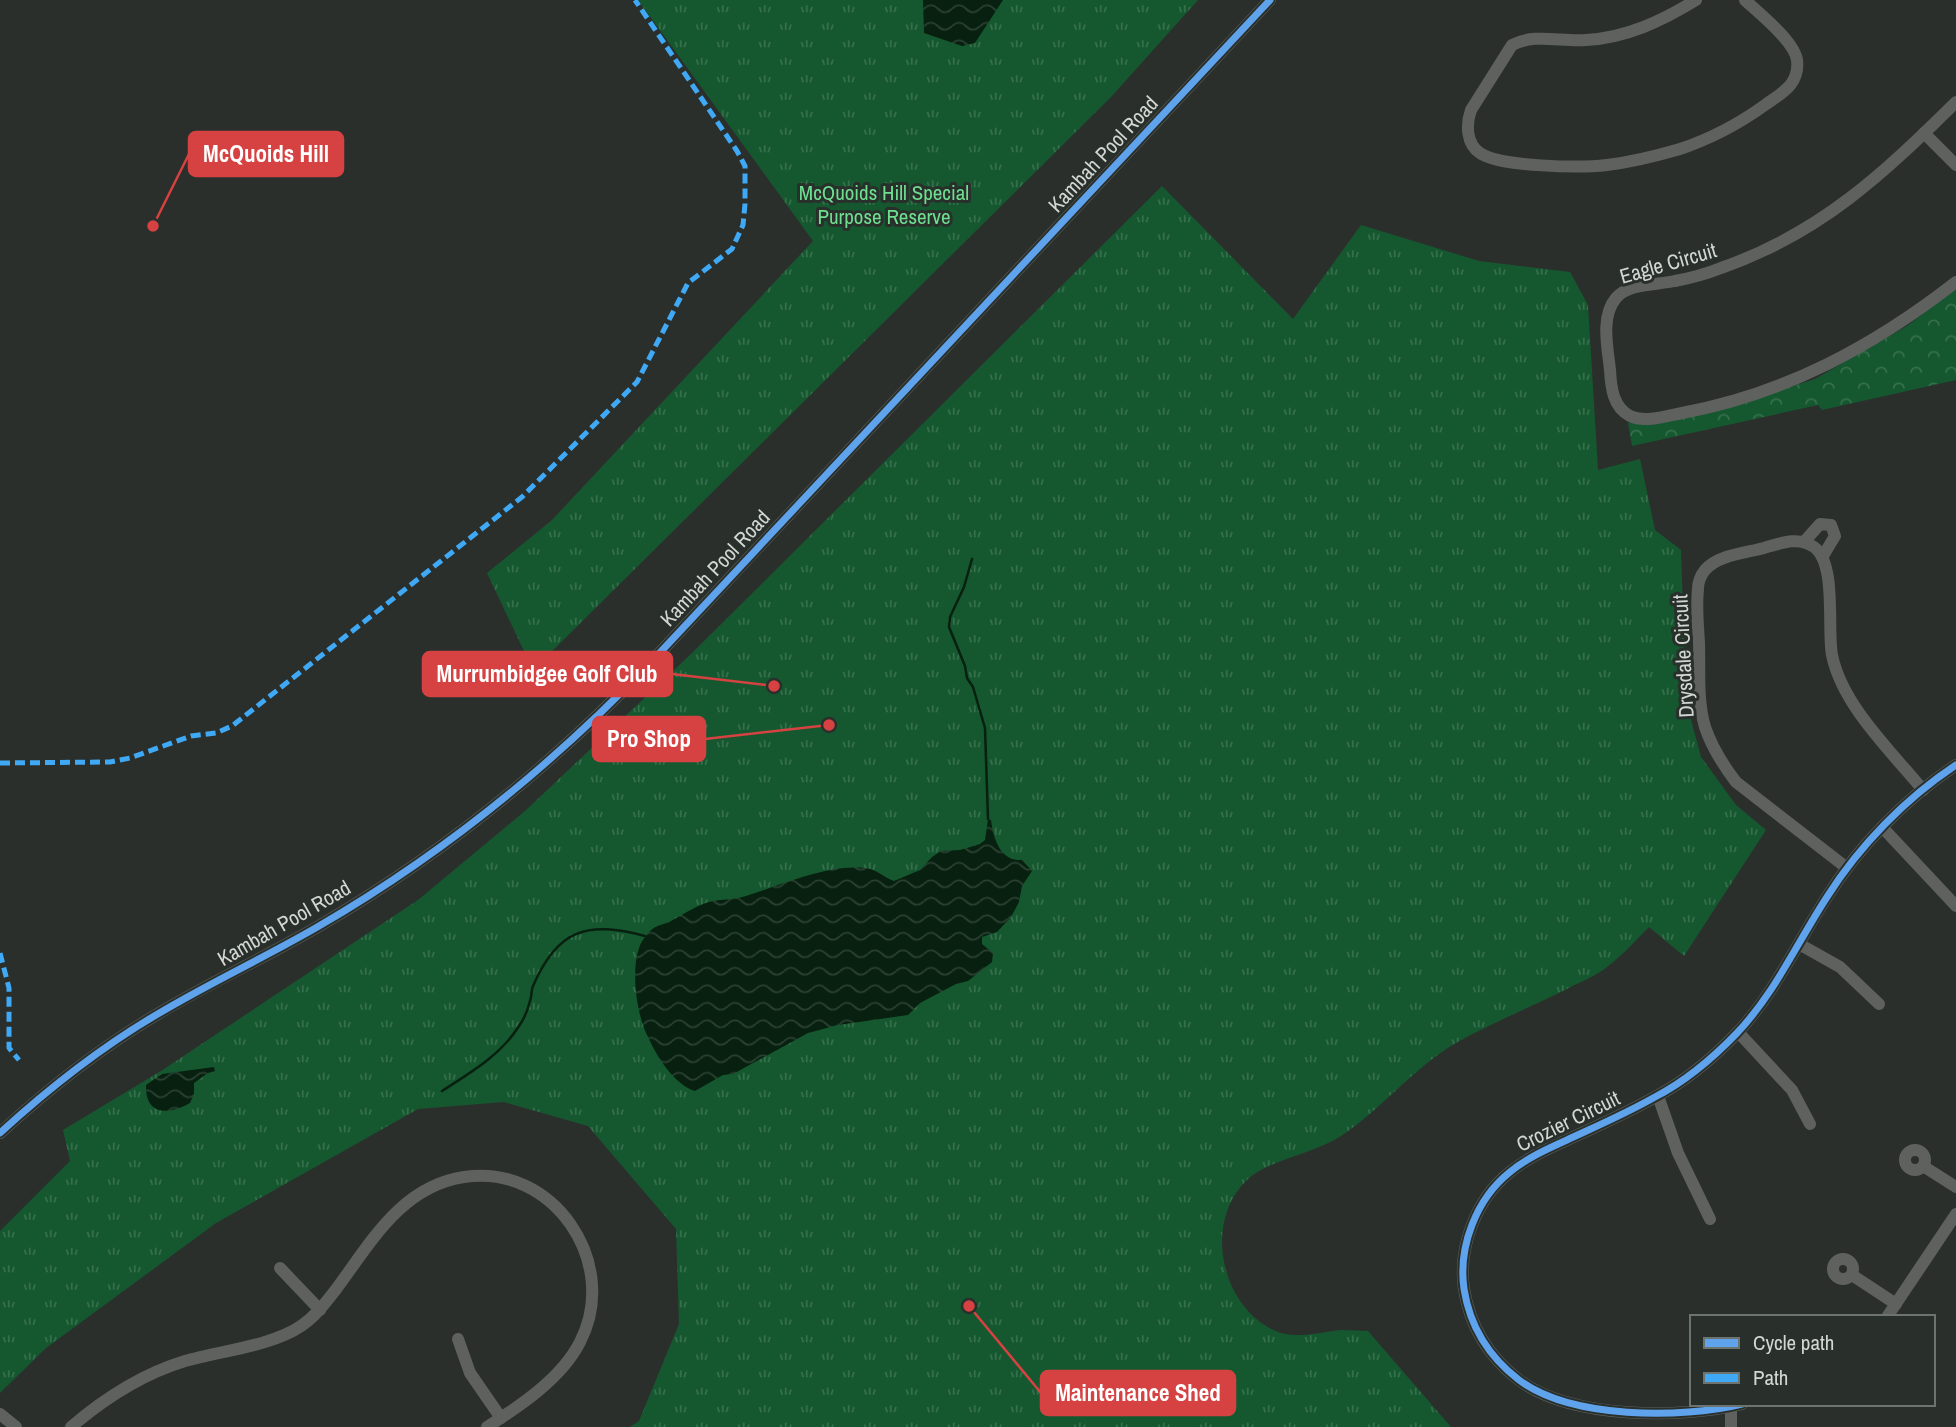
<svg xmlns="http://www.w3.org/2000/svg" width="1956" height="1427" viewBox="0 0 1956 1427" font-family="'Archivo Narrow',sans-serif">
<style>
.grass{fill:url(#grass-tufts)}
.park{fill:url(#park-crowns)}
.water{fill:url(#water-waves)}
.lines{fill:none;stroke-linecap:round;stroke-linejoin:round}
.stream{stroke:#07200f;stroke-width:2.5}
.minor{stroke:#5f615f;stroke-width:12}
.quiet{stroke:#3fa9f5;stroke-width:5;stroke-dasharray:10 5;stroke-linecap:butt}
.cycleway-casing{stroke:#29302b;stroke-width:11}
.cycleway{stroke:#60a3ed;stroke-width:7}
.labels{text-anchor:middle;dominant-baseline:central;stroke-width:6;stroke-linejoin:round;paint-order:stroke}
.street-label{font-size:21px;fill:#d3d7d4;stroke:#29302b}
.park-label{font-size:21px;fill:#6ede91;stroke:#29302b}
.leader{fill:none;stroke:#d64242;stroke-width:2.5}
.callout-dot{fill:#d64242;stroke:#29302b;stroke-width:2.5}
.callout{fill:#d64242;stroke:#d64242;stroke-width:2.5}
.callout-label{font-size:23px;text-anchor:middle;font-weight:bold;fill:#fff}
</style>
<defs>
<pattern id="grass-tufts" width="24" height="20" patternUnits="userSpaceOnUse" patternTransform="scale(1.75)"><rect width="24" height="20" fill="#15582f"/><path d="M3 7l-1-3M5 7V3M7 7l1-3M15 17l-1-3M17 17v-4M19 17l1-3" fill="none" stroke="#366f4c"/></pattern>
<pattern id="park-crowns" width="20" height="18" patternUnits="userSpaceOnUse" patternTransform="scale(1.75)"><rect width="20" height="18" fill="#15582f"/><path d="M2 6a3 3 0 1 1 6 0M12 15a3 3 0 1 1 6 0" fill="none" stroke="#366f4c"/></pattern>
<pattern id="water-waves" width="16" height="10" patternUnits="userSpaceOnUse" patternTransform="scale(1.75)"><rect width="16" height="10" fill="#07200f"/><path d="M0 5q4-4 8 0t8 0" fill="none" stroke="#2a4031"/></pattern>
</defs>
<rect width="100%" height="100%" fill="#2a2f2c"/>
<!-- grass -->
<g class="grass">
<path d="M638,0H1198L1111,97L533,670L487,573L552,520L813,241Z"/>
<path d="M1162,186L1293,319L1361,225L1479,261L1570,272L1588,305L1598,470L1640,459L1655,530L1681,550L1686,701L1701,757L1736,805L1766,830L1684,956L1649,927C1634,942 1620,958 1603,970C1592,978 1577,983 1565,990C1529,1008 1491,1023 1456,1043C1413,1068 1382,1109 1341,1136C1312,1155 1268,1159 1246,1181C1202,1224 1222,1310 1278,1332C1297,1339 1322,1332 1341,1330C1350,1330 1359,1331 1368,1331L1451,1427H630L639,1421L679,1324L676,1229L588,1126L504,1102L418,1109L216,1223L46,1348L0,1393V1231L70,1161L63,1130L161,1071L418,900L525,811L691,654Z"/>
</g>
<!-- park -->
<path class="park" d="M1956,289V380L1822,410L1818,405L1632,446L1628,423L1715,411L1815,379L1907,326Z"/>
<!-- water -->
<g class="water">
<path d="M923,0H1003L975,43L962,46L924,33Z"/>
<path d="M988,819L991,820C993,837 1000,862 1022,860L1032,871L1022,886L1019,902L1011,917L997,932L982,937V944L993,953L992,962L968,981L956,984L920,1003L908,1015L838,1025L808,1033L733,1074L723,1075L695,1091C673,1084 656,1055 647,1035C636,1013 628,957 645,937C655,924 658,927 671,921C684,914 695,906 709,902C721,899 734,900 746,896C782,885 827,864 865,868C877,869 884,878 894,881L920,870L932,857L941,851L960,850L980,844L985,840Z"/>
<path d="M214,1067L215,1071L208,1073L194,1083V1094L190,1103C169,1115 145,1116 146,1085L162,1074Z"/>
</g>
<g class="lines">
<!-- stream -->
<g class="stream">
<path d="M972,559L964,587L950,617L949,627L965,666L967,678L973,687L985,728L988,819"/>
<path d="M442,1091C470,1073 501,1055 519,1026C524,1019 528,1009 530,1001C532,996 531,990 533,986C558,928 588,921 645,936"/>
</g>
<!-- minor -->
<g class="minor">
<path d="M1696,0C1662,21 1626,38 1586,40C1561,42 1534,33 1512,45L1471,110C1466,124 1466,144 1480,153C1500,167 1581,168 1607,165C1632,162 1656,156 1680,149C1710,139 1740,123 1765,105C1782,93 1800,84 1797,60C1794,41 1760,14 1745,0"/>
<path d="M1956,102C1883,174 1821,233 1721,268C1706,274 1691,278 1675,281C1657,285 1629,283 1616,298C1600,317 1608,349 1610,370C1611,388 1613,407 1630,416C1645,423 1667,416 1682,413C1785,394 1874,346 1956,282"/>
<path d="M1924,133L1956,165"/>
<path d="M1804,542L1820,524L1831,525L1835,536L1823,556"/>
<path d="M1882,827L1956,906"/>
<path d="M1847,868L1736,782C1723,765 1712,748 1705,727C1697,700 1700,670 1699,643C1698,625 1696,607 1698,589C1698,583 1701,575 1705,570C1718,555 1745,553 1764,548C1781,543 1799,536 1814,547C1837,564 1827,628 1832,655C1842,705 1891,751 1923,790"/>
<path d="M1799,944L1840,967L1879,1004"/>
<path d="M1738,1032L1792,1090L1810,1124"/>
<path d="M1658,1096L1678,1153L1710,1219"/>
<path d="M0,1133C48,1089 100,1048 156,1015C209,983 266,957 319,926C443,854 555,763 654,659L1270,0"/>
<circle cx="1915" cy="1160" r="10"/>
<path d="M1923,1166L1956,1187"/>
<circle cx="1843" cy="1269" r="10"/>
<path d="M280,1268L320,1310"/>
<path d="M1852,1275L1896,1304"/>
<path d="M1887,1317L1956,1214"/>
<path d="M458,1339L470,1373L501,1418"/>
<path d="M1742,1404C1681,1419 1571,1419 1519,1380C1489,1357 1470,1327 1464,1289C1458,1247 1476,1199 1510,1172C1527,1158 1547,1149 1567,1140C1597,1126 1627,1113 1655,1097C1686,1081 1713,1058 1737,1033C1775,993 1797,943 1827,897C1859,846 1906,798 1956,765"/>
<path d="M0,1414L16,1427"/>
<path d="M71,1427C105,1398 142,1374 185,1361C219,1351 272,1346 301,1326C316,1316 326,1302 337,1288C371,1242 402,1186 464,1177C553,1163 621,1263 580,1342C562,1378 520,1406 487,1427"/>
<path d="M1731,1427V1407"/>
</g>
<!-- quiet -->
<g class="quiet">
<path d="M0,763L110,762L130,758L191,736L216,733L232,726L522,497L637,382L688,283L732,249L743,225L745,204V166L737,151L635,0"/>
<path d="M0,953L9,988V1048L19,1060"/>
</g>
<defs>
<g id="cycleway">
<path d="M0,1133C48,1089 100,1048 156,1015C209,983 266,957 319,926C443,854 555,763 654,659L1270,0"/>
<path d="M1742,1404C1681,1419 1571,1419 1519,1380C1489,1357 1470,1327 1464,1289C1458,1247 1476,1199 1510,1172C1527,1158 1547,1149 1567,1140C1597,1126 1627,1113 1655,1097C1686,1081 1713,1058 1737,1033C1775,993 1797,943 1827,897C1859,846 1906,798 1956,765"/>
</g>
</defs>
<!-- cycleway casing -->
<use href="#cycleway" class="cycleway-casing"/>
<!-- cycleway -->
<use href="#cycleway" class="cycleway"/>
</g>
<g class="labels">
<!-- street labels -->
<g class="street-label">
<text transform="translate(1103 154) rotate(-47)">Kambah Pool Road</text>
<text transform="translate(1668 263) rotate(-16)">Eagle Circuit</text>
<text transform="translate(715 568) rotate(-47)">Kambah Pool Road</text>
<text transform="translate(1683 656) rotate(-93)">Drysdale Circuit</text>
<text transform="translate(284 923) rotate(-30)">Kambah Pool Road</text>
<text transform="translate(1568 1121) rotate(-26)">Crozier Circuit</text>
</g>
<!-- park labels -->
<g class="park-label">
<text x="884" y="192">McQuoids Hill Special<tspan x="884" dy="24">Purpose Reserve</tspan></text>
</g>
</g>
<!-- callouts -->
<path class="leader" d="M153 226L189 154M774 686L672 674M829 725L705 739M969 1306L1041 1393"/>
<g class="callout-dot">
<circle cx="153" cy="226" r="7"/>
<circle cx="774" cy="686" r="7"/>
<circle cx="829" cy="725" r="7"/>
<circle cx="969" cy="1306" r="7"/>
</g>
<g class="callout">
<rect x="189" y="132" width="154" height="44" rx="7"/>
<rect x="423" y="652" width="249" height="44" rx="7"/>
<rect x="593" y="717" width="112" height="44" rx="7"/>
<rect x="1041" y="1371" width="194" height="44" rx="7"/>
</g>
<g class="callout-label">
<text x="266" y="162">McQuoids Hill</text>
<text x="547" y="682">Murrumbidgee Golf Club</text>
<text x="649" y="747">Pro Shop</text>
<text x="1138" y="1401">Maintenance Shed</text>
</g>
<!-- legend -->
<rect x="1690" y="1315" width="245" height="91" fill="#29302b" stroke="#6d736f" stroke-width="2"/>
<rect x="1704" y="1338" width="35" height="10" fill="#60a3ed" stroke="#6d736f" stroke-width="2"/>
<text x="1753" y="1350" font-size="21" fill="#d3d7d4">Cycle path</text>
<rect x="1704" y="1373" width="35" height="10" fill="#3fa9f5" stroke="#6d736f" stroke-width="2"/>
<text x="1753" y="1385" font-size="21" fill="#d3d7d4">Path</text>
</svg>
